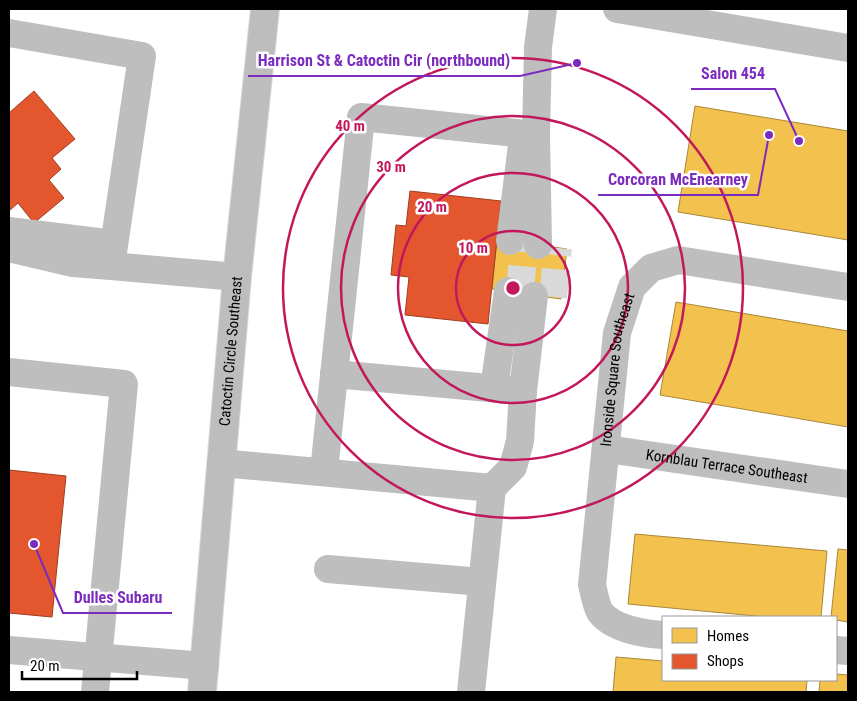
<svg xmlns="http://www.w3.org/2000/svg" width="857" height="701" viewBox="0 0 857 701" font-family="'Roboto Condensed',sans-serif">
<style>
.homes{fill:#f2c14e;stroke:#a98737}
.shops{fill:#e4572e;stroke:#a03d20}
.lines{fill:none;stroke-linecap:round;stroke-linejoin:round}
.minor-tunnel{stroke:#d9d9d9;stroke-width:28;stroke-dasharray:28 14;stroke-linecap:butt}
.major-casing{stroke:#dbdbdb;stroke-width:30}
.minor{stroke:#bebebe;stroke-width:28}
.major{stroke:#bdbdbd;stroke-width:28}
.ring{fill:none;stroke:#c2185b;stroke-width:2.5}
.labels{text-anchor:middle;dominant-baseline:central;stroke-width:5;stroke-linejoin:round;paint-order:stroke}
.street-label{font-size:15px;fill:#000;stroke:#fff}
.centre{fill:#c2185b;stroke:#fff;stroke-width:2.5}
.ring-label{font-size:15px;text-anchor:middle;font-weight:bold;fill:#c2185b;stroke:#fff;stroke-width:5;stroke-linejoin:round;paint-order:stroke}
.leader{fill:none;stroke:#7b2cbf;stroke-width:2}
.callout-dot{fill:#7b2cbf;stroke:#fff;stroke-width:2}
.callout-label{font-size:16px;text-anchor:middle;font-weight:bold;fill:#7b2cbf;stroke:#fff;stroke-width:5;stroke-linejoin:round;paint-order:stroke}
</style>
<rect width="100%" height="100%" fill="#fff"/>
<!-- homes -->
<g class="homes">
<path d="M695,106L848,131V240L678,212Z"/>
<path d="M497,239L567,249L561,299L492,289Z"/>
<path d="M676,302L848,331V427L660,395Z"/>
<path d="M635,534L827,551L821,617H766L628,604Z"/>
<path d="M838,549L848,550V622L836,620V617H831Z"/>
<path d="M616,657L663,661V680H807L806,692H613Z"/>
<path d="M836,674L848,675V692H819L820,680H836Z"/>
</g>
<!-- shops -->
<g class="shops">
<path d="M34,91L75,139L52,158L61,169L49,180L64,198L34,223L18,203L9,211V113Z"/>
<path d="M410,191L501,201L488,324L405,315L409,277L391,275L396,225L406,226Z"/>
<path d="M9,470L66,476L52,617L9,613Z"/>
</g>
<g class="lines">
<!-- minor-tunnel -->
<g class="minor-tunnel">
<path d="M520,294L524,243"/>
<path d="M553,297L558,248"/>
</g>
<defs>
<g id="major">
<path id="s3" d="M202,692L237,277L265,9"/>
</g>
</defs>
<!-- major casing -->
<use href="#major" class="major-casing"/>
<!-- minor -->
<g class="minor">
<path d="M617,9L848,48"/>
<path d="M9,33L142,56L111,266L237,277"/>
<path d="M536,135L538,245"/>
<path d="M9,231L114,244"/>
<path d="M510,241L522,145"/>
<path d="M9,248L73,263L111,266"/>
<path d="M9,372L124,384L95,692"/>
<path d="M334,374L523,391"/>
<path d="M494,388L508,291"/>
<path id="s1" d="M607,449L848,484"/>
<path d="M221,463L492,488L513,467L520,441L523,391L534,296"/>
<path d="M324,471L361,117L536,135L538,47L543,9"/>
<path d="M328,569L482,582"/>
<path id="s2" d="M663,635C644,634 613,629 600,612C596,605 594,592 592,585L617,333L632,287L651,268L678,260L848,287"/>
<path d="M9,650L205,666"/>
<path d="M836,650L848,651"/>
<path d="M471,692L492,488"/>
</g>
<!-- major -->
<use href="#major" class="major"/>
</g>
<!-- distance rings -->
<g class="ring">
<circle cx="513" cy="288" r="57"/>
<circle cx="513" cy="288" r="115"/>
<circle cx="513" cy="288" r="172"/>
<circle cx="513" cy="288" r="230"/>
</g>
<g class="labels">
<!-- street labels -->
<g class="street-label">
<text stroke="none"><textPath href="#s3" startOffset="342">Catoctin Circle Southeast</textPath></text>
<text stroke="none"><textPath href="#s2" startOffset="314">Ironside Square Southeast</textPath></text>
<text stroke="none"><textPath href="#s1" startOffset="121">Kornblau Terrace Southeast</textPath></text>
</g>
</g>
<circle cx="513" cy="288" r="8" class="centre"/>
<g class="ring-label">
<text x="350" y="131">40 m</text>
<text x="391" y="172">30 m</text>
<text x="432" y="212">20 m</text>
<text x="473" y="253">10 m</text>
</g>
<!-- callouts -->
<path class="leader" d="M577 63L520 76H248M799 141L775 89H691M769 135L758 195H598M34 544L63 613H172"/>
<g class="callout-dot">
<circle cx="577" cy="63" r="5"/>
<circle cx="799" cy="141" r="5"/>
<circle cx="769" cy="135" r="5"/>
<circle cx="34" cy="544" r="5"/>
</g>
<g class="callout-label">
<text x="384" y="66">Harrison St &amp; Catoctin Cir (northbound)</text>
<text x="733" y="79">Salon 454</text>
<text x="678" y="185">Corcoran McEnearney</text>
<text x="118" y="603">Dulles Subaru</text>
</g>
<!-- border -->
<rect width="857" height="701" fill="none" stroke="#000000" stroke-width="20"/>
<!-- legend -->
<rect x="662" y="616" width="175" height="65" fill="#ffffff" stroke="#999999"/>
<rect x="672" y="628" width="25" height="15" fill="#f2c14e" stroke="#999999"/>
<text x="707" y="641" font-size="15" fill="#000000">Homes</text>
<rect x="672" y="654" width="25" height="15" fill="#e4572e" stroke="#999999"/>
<text x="707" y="666" font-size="15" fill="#000000">Shops</text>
<!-- scale -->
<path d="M22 671v8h115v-8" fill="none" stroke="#000000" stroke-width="2.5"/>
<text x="30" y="671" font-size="15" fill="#000000" stroke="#ffffff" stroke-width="4" paint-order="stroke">20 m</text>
</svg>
